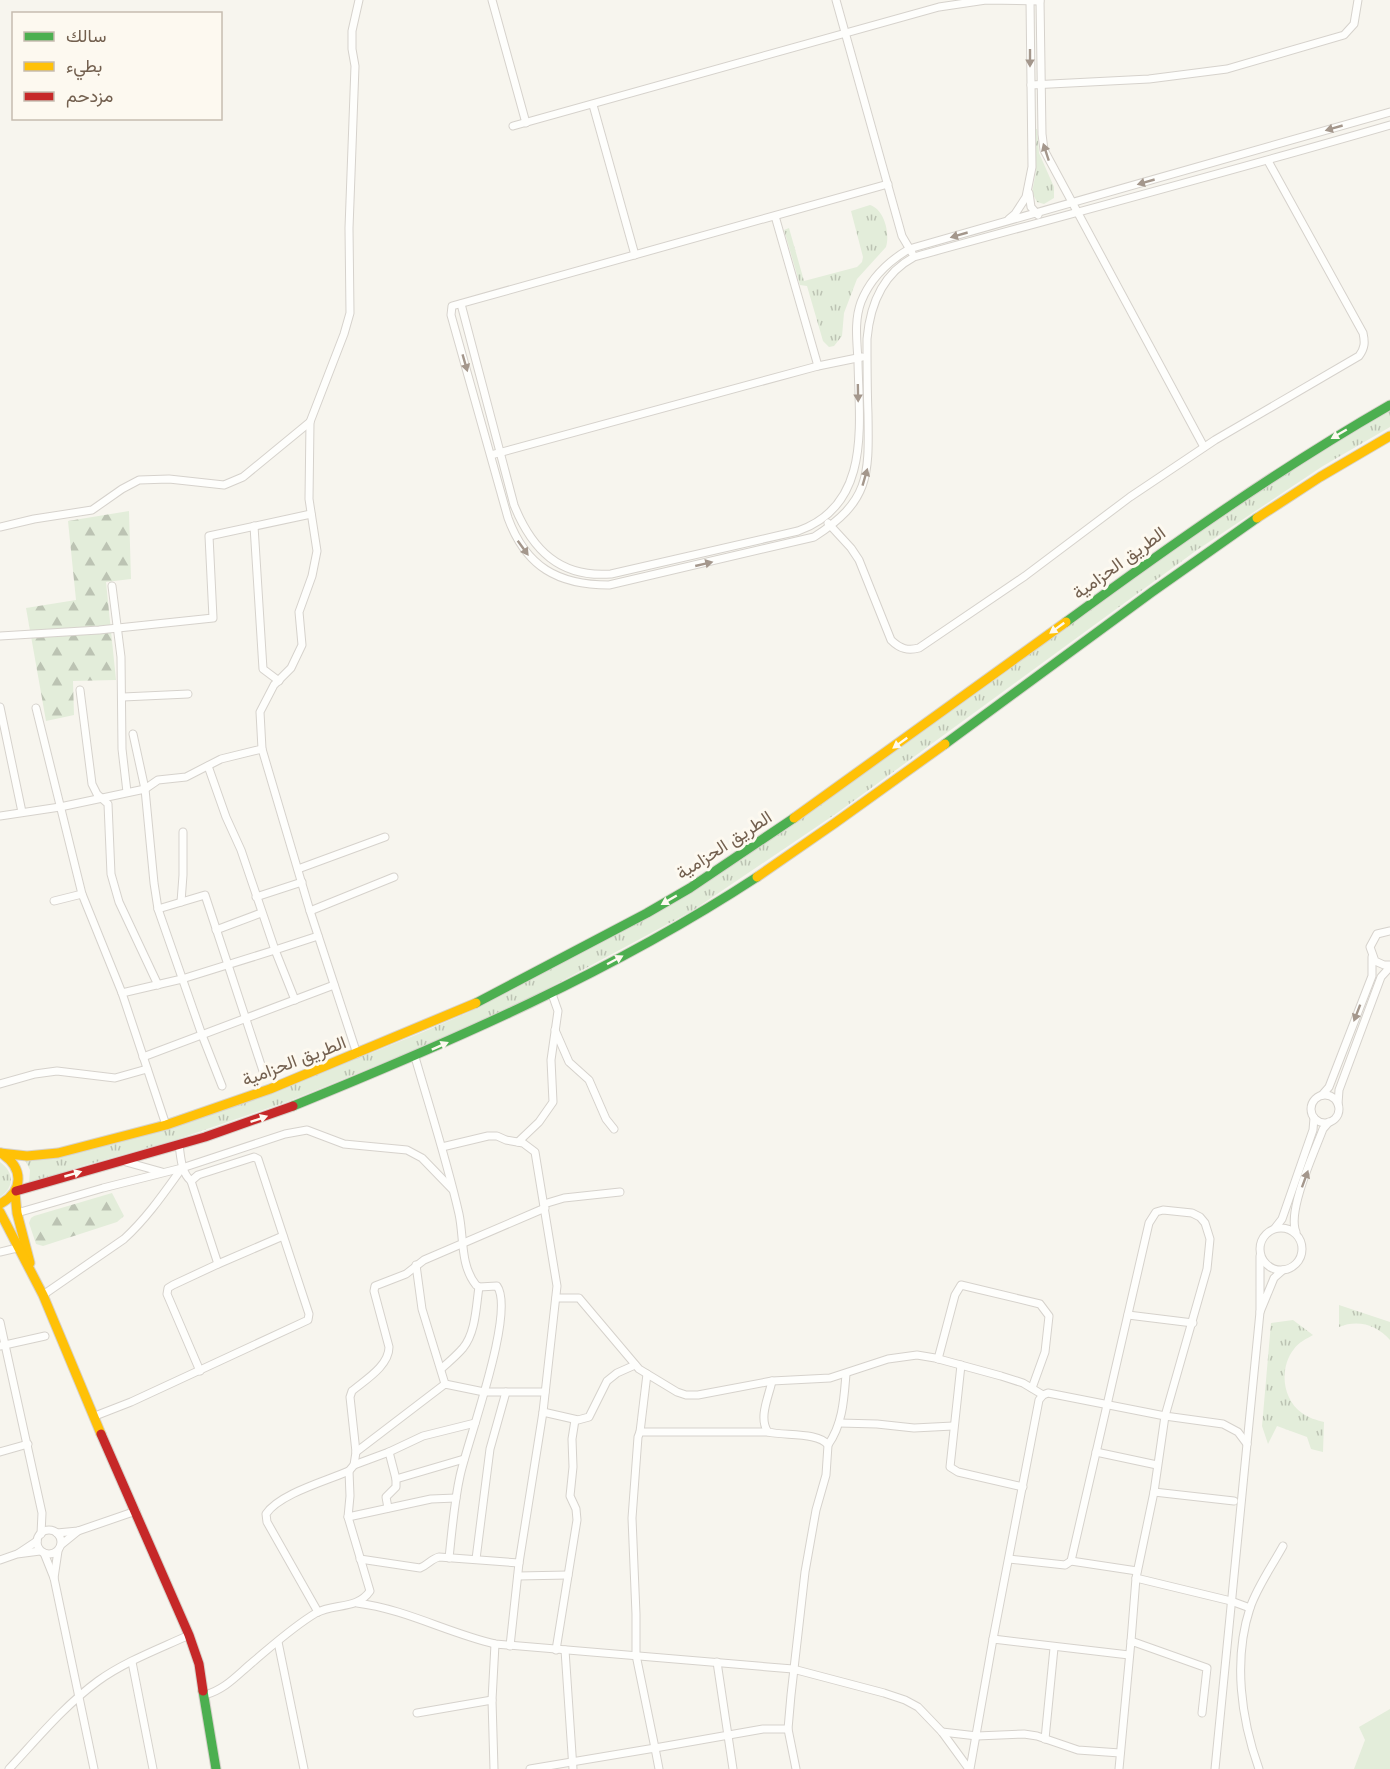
<svg xmlns="http://www.w3.org/2000/svg" width="1390" height="1769" viewBox="0 0 1390 1769" font-family="'Fira Sans',Vazirmatn,sans-serif">
<style>
.grass{fill:url(#grass-tufts)}
.forest{fill:url(#forest-firs)}
.garden{fill:#e3edda}
.lines{fill:none;stroke-linecap:round;stroke-linejoin:round}
.street-casing{stroke:#d6d2cc;stroke-width:9}
.fast-casing{stroke:#d7d2cb;stroke-width:11}
.slow-casing{stroke:#d7d2cb;stroke-width:11}
.jam-casing{stroke:#d7d2cb;stroke-width:11}
.street{stroke:#fefefc;stroke-width:7}
.fast{stroke:#4caf50;stroke-width:9}
.slow{stroke:#ffc107;stroke-width:9}
.jam{stroke:#c62828;stroke-width:9}
.oneway{fill:#a4978c}
.oneway2{fill:#fdf9f0}
.labels{text-anchor:middle;dominant-baseline:central;stroke-width:6;stroke-linejoin:round;paint-order:stroke}
.street-label{font-size:18px;fill:#73604f;stroke:#fdf9f0}
</style>
<defs>
<pattern id="grass-tufts" width="24" height="20" patternUnits="userSpaceOnUse" patternTransform="scale(1.5)"><rect width="24" height="20" fill="#e3edda"/><path d="M3 7l-1-3M5 7V3M7 7l1-3M15 17l-1-3M17 17v-4M19 17l1-3" fill="none" stroke="#bcc3b3"/></pattern>
<pattern id="forest-firs" width="22" height="20" patternUnits="userSpaceOnUse" patternTransform="scale(1.5)"><rect width="22" height="20" fill="#e3edda"/><path d="M5 1l3.5 6h-7zM16 11l3.5 6h-7z" fill="#bcc3b3"/></pattern>
</defs>
<rect width="100%" height="100%" fill="#f7f5ee"/>
<!-- grass -->
<g class="grass">
<path d="M1035,129H1037L1039,153L1054,187V198L1044,204L1037,202L1032,192L1036,172Z"/>
<path d="M870,205C885,210 890,234 886,247L857,279L844,313L842,336L834,346L829,347L823,341L807,286L800,285L784,230L789,228L804,281L857,267L862,262L863,257L851,211Z"/>
<path d="M1390,411V427L1323,466L1197,550L837,813L692,911L495,1017L292,1100L175,1140L82,1166L29,1184L30,1170L25,1160L42,1159L371,1053L423,1032L467,1013L673,902L1158,559L1322,449Z"/>
<path d="M0,1162C14,1172 15,1187 0,1197Z"/>
<path d="M1339,1305L1390,1322V1340C1377,1325 1358,1319 1339,1327Z"/>
<path d="M1293,1320L1313,1335C1306,1339 1299,1342 1294,1349C1279,1368 1282,1399 1302,1413C1309,1418 1316,1420 1324,1422L1323,1452L1311,1449L1307,1437L1277,1426L1268,1444L1262,1426L1271,1323Z"/>
</g>
<!-- forest -->
<g class="forest">
<path d="M129,511L131,579L106,582L116,680L73,681L74,715L46,721L26,608L76,600L68,521Z"/>
<path d="M112,1193L124,1216L117,1222L43,1246L36,1244L29,1223L31,1218L34,1216Z"/>
</g>
<!-- garden -->
<path class="garden" d="M1390,1709V1769H1354L1365,1740L1359,1727Z"/>
<g class="lines">
<defs>
<g id="street">
<path d="M492,0L526,123"/>
<path d="M836,0L902,236L912,253"/>
<path d="M1040,0L1042,134L1044,150L1204,447"/>
<path d="M1031,85L1149,79L1227,69L1344,35L1354,24L1358,0"/>
<path d="M593,105L635,255"/>
<path d="M513,126L939,7L986,0L1040,1"/>
<path d="M888,184L452,306L451,315L508,518C526,567 558,585 609,585L814,537C870,501 869,476 868,414C867,389 867,364 867,339C870,305 882,274 914,257C1073,213 1232,171 1390,125"/>
<path d="M1029,193L1031,207L1038,215"/>
<path d="M775,216L818,366"/>
<path d="M1009,219L1015,214L1026,197L1032,167L1030,0"/>
<path d="M461,304L514,505C532,550 560,578 611,574L798,531C872,505 859,424 858,361C857,341 854,321 861,302C870,279 889,261 909,249L1390,112"/>
<path d="M491,455L818,366L862,357"/>
<path d="M828,523L851,548L859,560L891,640C900,649 908,651 919,648L1025,576L1130,497L1215,440L1359,356C1365,348 1365,342 1363,333L1268,161"/>
<path d="M254,526L263,669L279,681"/>
<path d="M0,527L34,519L92,510L122,489L139,480L169,479L224,485L243,477L310,422"/>
<path d="M112,586L121,657L122,749L127,792"/>
<path d="M0,636L99,630L213,618L209,536L311,514"/>
<path d="M80,690L92,784L97,794L108,804L111,874L119,902L158,985"/>
<path d="M123,697L188,694"/>
<path d="M0,707L22,812"/>
<path d="M36,708L82,894L122,993"/>
<path d="M133,734L145,789L154,883L158,909L202,1035L222,1086"/>
<path d="M262,749L310,911L357,1054"/>
<path d="M208,766L226,817L241,850L275,950L318,936"/>
<path d="M0,816L60,807L145,789L158,780L186,777L221,759L262,749L260,712L274,685L291,668L302,645L299,612L312,576L317,551L309,499L310,422L344,334L350,313L349,228L355,66L352,49V31L359,0"/>
<path d="M298,869L385,837"/>
<path d="M256,897L302,882"/>
<path d="M54,901L82,894"/>
<path d="M181,902L183,875V832"/>
<path d="M158,909L205,895L263,1071"/>
<path d="M310,911L394,877"/>
<path d="M216,930L261,913"/>
<path d="M1390,931L1377,934L1370,947L1375,961L1384,965H1390"/>
<path d="M555,1030L569,1062L589,1080L606,1119L614,1129"/>
<path d="M143,1057L334,985"/>
<path d="M415,1057C430,1109 447,1161 459,1214C464,1237 460,1265 476,1285L479,1287L497,1286C516,1312 467,1442 460,1476C454,1503 452,1531 449,1558"/>
<path d="M0,1084L35,1074L57,1071L115,1078L147,1069"/>
<path d="M1322,1095L1329,1087L1372,976V957"/>
<circle cx="1325" cy="1109" r="14"/>
<path d="M1338,1104L1339,1090L1381,977L1390,967"/>
<path d="M166,1125L122,993L182,979L275,950L295,1000"/>
<path d="M518,1142L539,1122L553,1102L551,1060L558,1011L552,994"/>
<path d="M179,1145C181,1158 181,1172 191,1181L218,1264L283,1236"/>
<path d="M126,1162L162,1172"/>
<path d="M544,1204L564,1198L620,1192"/>
<path d="M17,1213L103,1188L182,1168L285,1134L307,1130L344,1144L407,1150L422,1158L452,1189"/>
<circle cx="1281" cy="1249" r="21"/>
<path d="M1275,1228L1282,1219L1313,1130L1314,1118"/>
<path d="M1296,1232C1287,1211 1314,1153 1323,1129L1329,1122"/>
<path d="M0,1252L17,1248"/>
<path d="M1260,1256V1312L1274,1278L1283,1270"/>
<path d="M416,1265L422,1309L445,1384"/>
<path d="M43,1295L124,1239C147,1218 164,1193 182,1168"/>
<path d="M556,1298H579L639,1369L677,1392L686,1395H698L772,1381L830,1378L888,1359L917,1355L935,1358L1001,1376L1023,1383L1043,1395"/>
<path d="M1128,1315L1193,1323"/>
<path d="M0,1322L42,1513L41,1534"/>
<path d="M0,1346L45,1336"/>
<path d="M938,1359L955,1295L961,1285L1040,1304L1049,1316L1045,1352L1032,1388"/>
<path d="M961,1365L950,1467L958,1472L1023,1487"/>
<path d="M442,1368C449,1362 457,1355 463,1348C476,1332 476,1306 479,1287"/>
<path d="M200,1371L167,1294L168,1288L173,1285L218,1264"/>
<path d="M772,1381C769,1396 758,1418 768,1432C784,1436 819,1432 828,1445L826,1475L816,1510L805,1572L791,1695L788,1729L796,1769"/>
<path d="M543,1412L578,1420L589,1417L607,1381L617,1373L635,1365"/>
<path d="M95,1416L131,1402L308,1320L309,1314L258,1159L254,1157L198,1175L191,1181"/>
<path d="M839,1423L877,1424L914,1428L953,1426"/>
<path d="M640,1432L647,1374"/>
<path d="M768,1432H640L638,1437L632,1518L636,1614V1655L655,1748L763,1729H788"/>
<path d="M828,1445C843,1424 844,1398 846,1374"/>
<path d="M0,1452L28,1444"/>
<path d="M356,1452L445,1384L484,1392H545"/>
<path d="M389,1452L396,1479L464,1459"/>
<path d="M1096,1452L1157,1465"/>
<path d="M354,1465L389,1452L423,1436L475,1423"/>
<path d="M1154,1492L1234,1501"/>
<path d="M388,1508L386,1497L396,1487V1479"/>
<path d="M348,1517L431,1499L456,1498"/>
<circle cx="49" cy="1542" r="12"/>
<path d="M57,1533L78,1531L136,1511"/>
<path d="M62,1544L78,1531"/>
<path d="M19,1553L37,1541"/>
<path d="M44,1553L54,1578L94,1769"/>
<path d="M360,1559L420,1568C428,1565 431,1559 439,1557L519,1563L543,1412L557,1286L535,1152L523,1143L506,1140L497,1136H488L442,1147"/>
<path d="M476,1559L490,1449L506,1392"/>
<path d="M1009,1559L1065,1565L1071,1561L1149,1223L1156,1212L1163,1210L1192,1213L1200,1217L1205,1223L1210,1239L1207,1269L1165,1416L1223,1424L1238,1432L1247,1444"/>
<path d="M0,1560L17,1554L40,1551"/>
<path d="M1071,1561L1137,1571"/>
<path d="M518,1576L568,1575"/>
<path d="M54,1578L58,1551"/>
<path d="M1136,1578L1231,1601L1250,1608"/>
<path d="M357,1603C405,1609 448,1633 495,1644L793,1669L884,1693L905,1700L918,1707L942,1732L969,1769"/>
<path d="M318,1612L267,1522L266,1514C279,1494 326,1481 349,1471"/>
<path d="M993,1639L1039,1400L1043,1395L1048,1393L1165,1416L1154,1492L1136,1578L1131,1641"/>
<path d="M278,1642L304,1769"/>
<path d="M510,1646L519,1563"/>
<path d="M556,1650L577,1520L576,1509L570,1496L573,1467L572,1439L575,1420"/>
<path d="M565,1650L573,1769"/>
<path d="M132,1662L153,1769"/>
<path d="M717,1662L733,1769"/>
<path d="M205,1695C226,1689 237,1675 254,1661C273,1645 294,1626 316,1613C334,1603 357,1610 370,1591L348,1517L350,1496L349,1471L354,1465L356,1452L350,1397L352,1391C365,1380 389,1366 389,1347L374,1291L375,1286L406,1274L424,1260L545,1208"/>
<path d="M417,1713L492,1700"/>
<path d="M942,1732L977,1736L1024,1734L1037,1736L1078,1750L1120,1753"/>
<path d="M1045,1739L1054,1648"/>
<path d="M9,1769C37,1739 64,1706 98,1681C126,1661 159,1649 189,1635"/>
<path d="M494,1769L492,1700L495,1644"/>
<path d="M530,1769L655,1748L659,1769"/>
<path d="M970,1769L993,1639L1129,1655"/>
<path d="M1119,1769L1131,1641L1207,1668L1202,1713"/>
<path d="M1215,1769L1260,1312"/>
<path d="M1259,1769C1241,1719 1233,1660 1250,1608C1257,1587 1272,1566 1283,1546"/>
</g>
<g id="fast">
<path d="M1066,622C1171,545 1277,470 1390,405"/>
<path d="M945,744L1152,592L1257,518"/>
<path d="M476,1003L647,913L690,888L794,818"/>
<path d="M293,1106C453,1041 612,972 757,877"/>
<path d="M203,1691L216,1769"/>
</g>
<g id="slow">
<path d="M1257,518L1320,477L1390,436"/>
<path d="M794,818L1066,622"/>
<path d="M757,877L835,823L945,744"/>
<path d="M0,1153L27,1156L58,1153L166,1125L270,1089L476,1003"/>
<path d="M15,1193L17,1213L30,1263"/>
<path d="M0,1204C24,1191 24,1168 1,1153"/>
<path d="M0,1212L43,1295L101,1434"/>
</g>
<g id="jam">
<path d="M16,1191L205,1137L293,1106"/>
<path d="M101,1434L189,1635L199,1664L203,1691"/>
</g>
</defs>
<!-- street casing -->
<use href="#street" class="street-casing"/>
<!-- fast casing -->
<use href="#fast" class="fast-casing"/>
<!-- slow casing -->
<use href="#slow" class="slow-casing"/>
<!-- jam casing -->
<use href="#jam" class="jam-casing"/>
<!-- street -->
<use href="#street" class="street"/>
<!-- fast -->
<use href="#fast" class="fast"/>
<!-- slow -->
<use href="#slow" class="slow"/>
<!-- jam -->
<use href="#jam" class="jam"/>
</g>
<!-- one-way arrows -->
<defs><path id="oneway-solid" d="M-6-.8H1V-3.2L6.5 0L1 3.2V.8H-6Z" transform="scale(1.5)"/></defs>
<g class="oneway">
<use href="#oneway-solid" transform="translate(1030 58) rotate(90)"/>
<use href="#oneway-solid" transform="translate(1334 128) rotate(164)"/>
<use href="#oneway-solid" transform="translate(1046 152) rotate(-108)"/>
<use href="#oneway-solid" transform="translate(1146 182) rotate(164)"/>
<use href="#oneway-solid" transform="translate(959 235) rotate(164)"/>
<use href="#oneway-solid" transform="translate(465 363) rotate(74)"/>
<use href="#oneway-solid" transform="translate(858 393) rotate(89)"/>
<use href="#oneway-solid" transform="translate(865 477) rotate(-74)"/>
<use href="#oneway-solid" transform="translate(523 548) rotate(54)"/>
<use href="#oneway-solid" transform="translate(704 564) rotate(-13)"/>
<use href="#oneway-solid" transform="translate(1357 1013) rotate(111)"/>
<use href="#oneway-solid" transform="translate(1305 1179) rotate(-70)"/>
</g>
<g class="oneway2">
<use href="#oneway-solid" transform="translate(1339 434) rotate(150)"/>
<use href="#oneway-solid" transform="translate(1057 628) rotate(144)"/>
<use href="#oneway-solid" transform="translate(900 743) rotate(144)"/>
<use href="#oneway-solid" transform="translate(669 900) rotate(150)"/>
<use href="#oneway-solid" transform="translate(615 960) rotate(-28)"/>
<use href="#oneway-solid" transform="translate(440 1046) rotate(-24)"/>
<use href="#oneway-solid" transform="translate(259 1119) rotate(-19)"/>
<use href="#oneway-solid" transform="translate(73 1174) rotate(-16)"/>
</g>
<g class="labels">
<!-- street labels -->
<g class="street-label">
<text transform="translate(1119 563) rotate(-36)">الطريق الحزامية</text>
<text transform="translate(724 845) rotate(-33)">الطريق الحزامية</text>
<text transform="translate(294 1061) rotate(-21)">الطريق الحزامية</text>
</g>
</g>
<!-- legend -->
<rect x="12" y="12" width="210" height="108" fill="#fdf9f0" stroke="#c6bcb0" stroke-width="1.5"/>
<rect x="24" y="32" width="30" height="9" fill="#4caf50" stroke="#c6bcb0" stroke-width="1.5"/>
<text x="66" y="42" font-size="18" fill="#73604f">سالك</text>
<rect x="24" y="62" width="30" height="9" fill="#ffc107" stroke="#c6bcb0" stroke-width="1.5"/>
<text x="66" y="72" font-size="18" fill="#73604f">بطيء</text>
<rect x="24" y="92" width="30" height="9" fill="#c62828" stroke="#c6bcb0" stroke-width="1.5"/>
<text x="66" y="102" font-size="18" fill="#73604f">مزدحم</text>
</svg>
